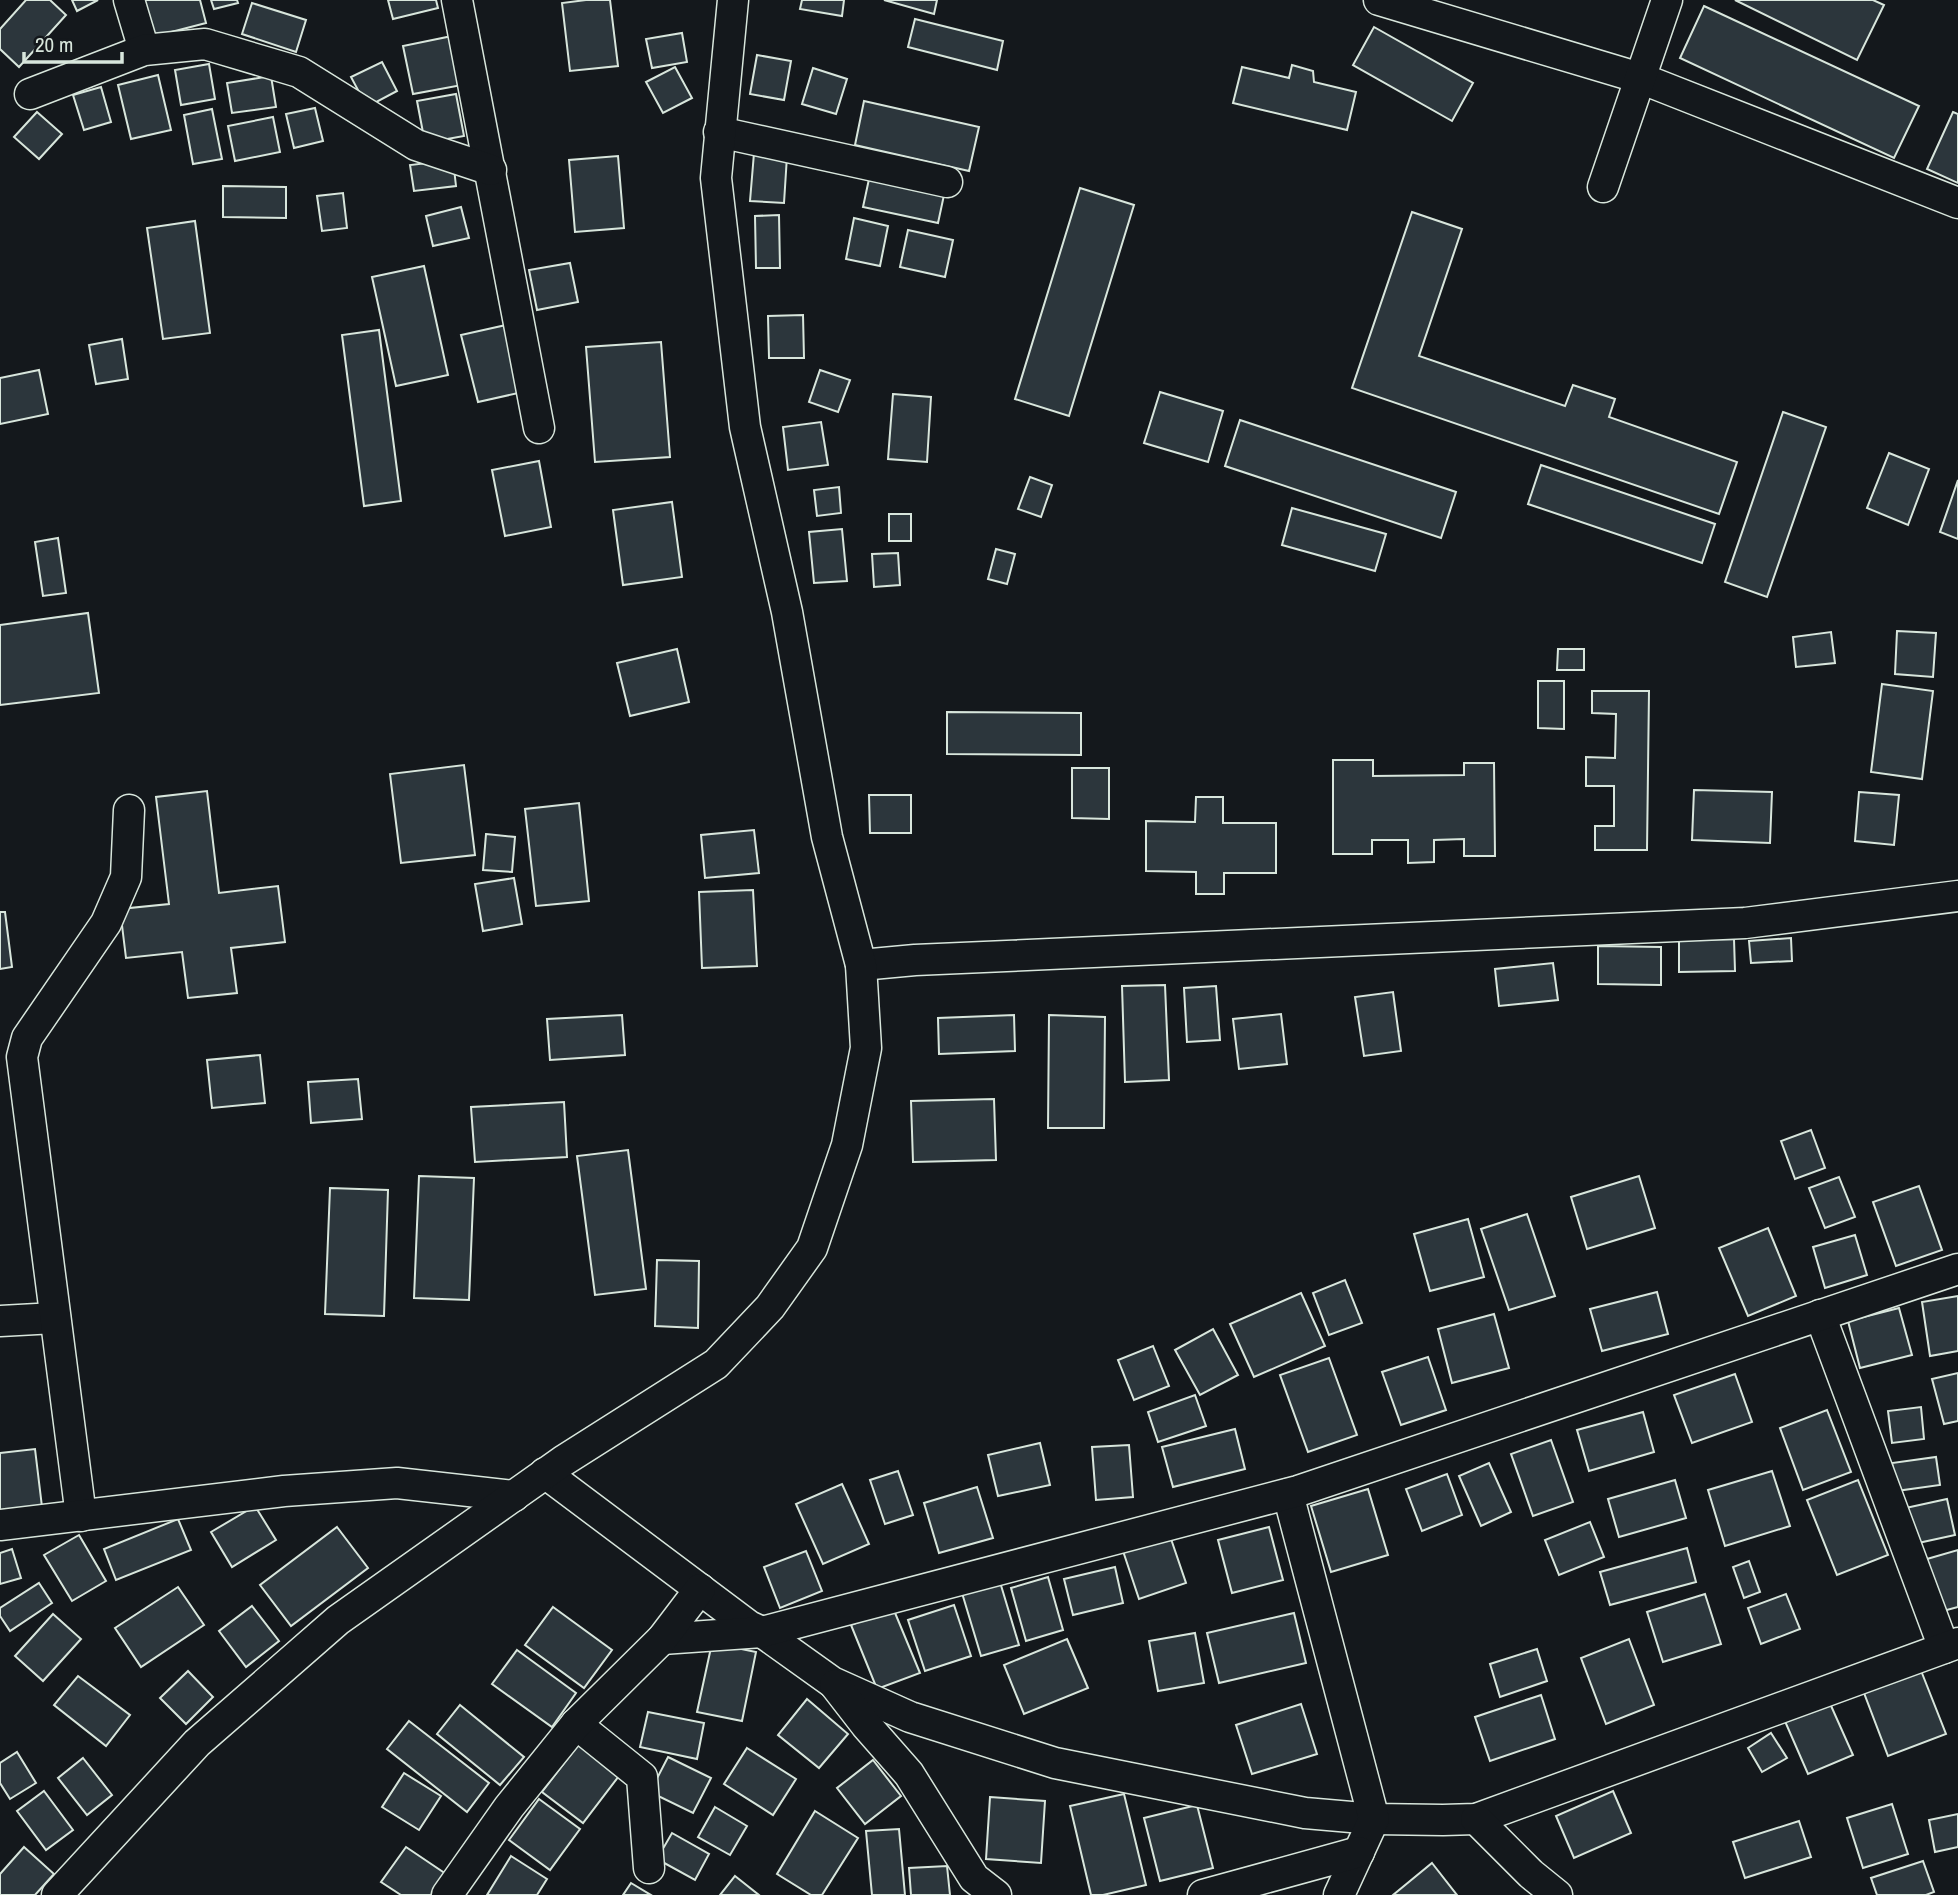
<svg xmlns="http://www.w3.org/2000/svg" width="1958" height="1895" viewBox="0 0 1958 1895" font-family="'Archivo Narrow',sans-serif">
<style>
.building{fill:#2c363c;stroke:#d8e6dc;stroke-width:2}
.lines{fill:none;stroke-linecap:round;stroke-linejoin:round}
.street-casing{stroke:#d8e6dc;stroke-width:33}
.street{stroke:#14181c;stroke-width:30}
</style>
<rect width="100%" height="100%" fill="#14181c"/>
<!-- building -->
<g class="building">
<path d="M26,0H50L66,15L19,67L0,49V29Z"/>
<path d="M72,0H98L77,11Z"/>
<path d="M138,0H200L206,23L148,38Z"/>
<path d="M211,0H237L238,3L214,9Z"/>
<path d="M388,0H436L438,8L393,19Z"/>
<path d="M586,0H610L618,66L570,71L562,3Z"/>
<path d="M802,0H844L842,16L800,9Z"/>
<path d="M884,0H937L934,14Z"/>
<path d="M1735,0H1873L1884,5L1857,60Z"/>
<path d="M252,3L306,20L296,52L242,34Z"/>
<path d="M1704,6L1919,106L1894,158L1680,58Z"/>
<path d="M915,19L1003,41L997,70L908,47Z"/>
<path d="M1374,27L1473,83L1452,121L1353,65Z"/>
<path d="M682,33L687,62L652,68L646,39Z"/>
<path d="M452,36L462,85L413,94L403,46Z"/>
<path d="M757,55L791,61L784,100L750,94Z"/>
<path d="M382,62L397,91L367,107L351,77Z"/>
<path d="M209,64L215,99L181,105L175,70Z"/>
<path d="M1292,65L1313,71L1314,82L1356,92L1347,130L1233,103L1242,67L1289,78Z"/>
<path d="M675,67L692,98L663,113L646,82Z"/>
<path d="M813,68L847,79L836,114L802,104Z"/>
<path d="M158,75L171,130L131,139L118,85Z"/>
<path d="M271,76L276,107L232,113L227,83Z"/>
<path d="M101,87L111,122L84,130L73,95Z"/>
<path d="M456,94L464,136L425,143L417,101Z"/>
<path d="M864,101L979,127L969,171L855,145Z"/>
<path d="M315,108L323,141L294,148L286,114Z"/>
<path d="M212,109L222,159L193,164L184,115Z"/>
<path d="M37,112L62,134L39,159L14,137Z"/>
<path d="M1953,112L1958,114V183L1927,169Z"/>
<path d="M273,117L280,152L235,161L228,126Z"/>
<path d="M754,153L787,156L784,203L750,201Z"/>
<path d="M618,156L624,228L575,232L569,160Z"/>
<path d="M453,160L456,186L414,191L410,165Z"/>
<path d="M869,179L944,195L938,223L863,207Z"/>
<path d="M223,186L286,187V218L223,217Z"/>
<path d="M1080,188L1134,205L1069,416L1015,399Z"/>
<path d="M343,193L347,228L322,231L317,196Z"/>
<path d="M461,207L469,238L433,246L426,216Z"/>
<path d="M1412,212L1462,229L1419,356L1565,406L1573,385L1615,399L1609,417L1737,462L1719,514L1352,388Z"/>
<path d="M779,215L780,268H756L755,216Z"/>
<path d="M854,218L888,226L880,266L846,259Z"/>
<path d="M195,221L210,333L163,339L147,228Z"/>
<path d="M908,230L953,240L945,277L900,267Z"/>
<path d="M570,263L578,302L537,310L529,270Z"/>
<path d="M424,266L448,375L396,386L372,277Z"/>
<path d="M803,315L804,358H769L768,316Z"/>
<path d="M506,325L523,392L478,402L461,335Z"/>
<path d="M379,330L401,501L364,506L342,335Z"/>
<path d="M122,339L128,379L96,384L89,345Z"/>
<path d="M661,342L670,457L595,462L586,347Z"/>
<path d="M39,370L48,414L0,424V378Z"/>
<path d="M820,370L850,380L838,412L809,402Z"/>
<path d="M1160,392L1223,411L1208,462L1144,443Z"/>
<path d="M893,394L931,397L927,462L888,459Z"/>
<path d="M1783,412L1826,427L1767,597L1725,582Z"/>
<path d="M1240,420L1456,492L1441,538L1225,466Z"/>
<path d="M821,422L828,465L788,470L783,427Z"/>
<path d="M1889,453L1929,469L1908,525L1867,508Z"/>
<path d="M539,461L551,527L505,536L492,470Z"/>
<path d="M1541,465L1715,524L1702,563L1528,504Z"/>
<path d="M1030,477L1052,485L1041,517L1018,509Z"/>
<path d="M1958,480V539L1940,532Z"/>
<path d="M839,487L841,513L817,516L814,490Z"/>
<path d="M672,502L682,577L623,585L613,510Z"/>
<path d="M1292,508L1386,534L1375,571L1282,545Z"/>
<rect x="889" y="514" width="22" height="27"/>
<path d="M842,529L847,581L814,583L809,532Z"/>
<path d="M58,538L66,593L43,596L35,542Z"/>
<path d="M996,549L1015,554L1007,584L988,579Z"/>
<path d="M898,553L900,585L874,587L872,554Z"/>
<path d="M88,613L99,693L0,705V625Z"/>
<path d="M1897,631L1936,633L1933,677L1895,674Z"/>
<path d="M1831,632L1835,663L1796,667L1793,637Z"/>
<path d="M677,649L689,702L630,716L617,663Z"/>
<path d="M1558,649H1584V670H1557Z"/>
<path d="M1538,681H1564V729L1538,728Z"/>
<path d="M1882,684L1933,691L1922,779L1871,772Z"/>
<path d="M1592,691H1649L1647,850H1595V826H1614V786H1586V757L1615,758L1616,714L1592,713Z"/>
<path d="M947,712L1081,713V755L947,754Z"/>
<path d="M1333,760H1373V776L1464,775V763H1494L1495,856H1464V839L1434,840V862L1408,863V840H1372V854H1333Z"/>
<path d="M464,765L475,855L401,863L390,774Z"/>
<path d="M1072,768H1109V819L1072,818Z"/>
<path d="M1694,790L1772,792L1770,843L1692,840Z"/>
<path d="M207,791L219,893L278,886L285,942L231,948L237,993L188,998L182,952L126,958L120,909L169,904L156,797Z"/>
<path d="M1859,792L1899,795L1894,845L1855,841Z"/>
<path d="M869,795H911V833H870Z"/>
<path d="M1196,797H1223V823H1276V873H1224V894H1196V872L1146,871V821L1195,822Z"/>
<path d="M579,803L589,901L536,906L525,809Z"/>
<path d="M754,830L759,873L705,878L701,835Z"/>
<path d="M486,834L515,837L512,872L483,870Z"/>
<path d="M514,878L522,924L483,931L475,884Z"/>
<path d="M753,890L757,966L702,968L699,892Z"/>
<path d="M0,912H5L12,967L0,969Z"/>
<path d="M1791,938L1792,961L1751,963L1749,941Z"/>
<path d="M1734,939L1735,971L1679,972V940Z"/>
<path d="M1598,946L1661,947V985L1598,984Z"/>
<path d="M1553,963L1558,1000L1499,1006L1495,969Z"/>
<path d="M1165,985L1169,1080L1125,1082L1122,986Z"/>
<path d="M1216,986L1220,1040L1187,1042L1184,988Z"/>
<path d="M1393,992L1401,1051L1364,1056L1355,997Z"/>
<path d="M1281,1014L1287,1064L1239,1069L1233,1019Z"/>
<path d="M622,1015L625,1055L550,1060L547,1019Z"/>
<path d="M1014,1015L1015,1051L939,1054L938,1018Z"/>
<path d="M1049,1015L1105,1017L1104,1128H1048Z"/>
<path d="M260,1055L265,1103L212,1108L207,1060Z"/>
<path d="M358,1079L362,1119L311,1123L308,1082Z"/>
<path d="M994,1099L996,1160L913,1162L911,1101Z"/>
<path d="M564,1102L567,1157L475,1162L471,1107Z"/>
<path d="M1811,1130L1825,1168L1795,1179L1781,1141Z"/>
<path d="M628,1150L646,1289L595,1295L577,1156Z"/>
<path d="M419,1176L474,1178L469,1300L414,1298Z"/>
<path d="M1639,1176L1655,1228L1587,1249L1571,1197Z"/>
<path d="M1839,1177L1855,1217L1825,1228L1809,1188Z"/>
<path d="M1919,1186L1942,1250L1896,1266L1873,1202Z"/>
<path d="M330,1188L388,1190L384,1316L325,1314Z"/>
<path d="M1527,1214L1555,1296L1509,1310L1481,1229Z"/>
<path d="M1468,1219L1484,1277L1430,1291L1414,1234Z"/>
<path d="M1768,1228L1796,1296L1748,1316L1719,1248Z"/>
<path d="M1855,1235L1867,1275L1825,1288L1813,1247Z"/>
<path d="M657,1260L699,1261L698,1328L655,1326Z"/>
<path d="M1345,1280L1362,1323L1329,1335L1313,1293Z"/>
<path d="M1657,1292L1668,1334L1602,1351L1590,1309Z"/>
<path d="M1301,1293L1325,1346L1254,1377L1230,1324Z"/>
<path d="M1958,1296V1351L1930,1356L1922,1302Z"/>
<path d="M1899,1308L1912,1355L1860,1368L1848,1321Z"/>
<path d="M1494,1314L1509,1368L1452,1383L1438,1329Z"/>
<path d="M1213,1329L1238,1375L1200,1395L1175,1350Z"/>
<path d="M1153,1346L1169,1386L1134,1400L1118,1360Z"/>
<path d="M1428,1357L1446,1410L1401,1425L1382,1372Z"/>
<path d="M1329,1358L1357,1435L1308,1452L1280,1375Z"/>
<path d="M1958,1373V1421L1944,1424L1932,1379Z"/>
<path d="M1735,1374L1752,1422L1692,1443L1674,1395Z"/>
<path d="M1195,1395L1206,1426L1158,1442L1148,1412Z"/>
<path d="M1921,1407L1924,1439L1892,1443L1888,1411Z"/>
<path d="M1827,1410L1851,1472L1803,1490L1780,1428Z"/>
<path d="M1643,1412L1654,1452L1589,1471L1577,1430Z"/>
<path d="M1235,1429L1245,1469L1173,1487L1162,1447Z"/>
<path d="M1551,1440L1573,1502L1533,1516L1511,1454Z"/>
<path d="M1040,1443L1050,1485L998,1496L988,1455Z"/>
<path d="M1129,1445L1133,1497L1096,1500L1092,1447Z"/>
<path d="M35,1449L42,1507L0,1512V1453Z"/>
<path d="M1936,1457L1940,1485L1896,1491L1892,1463Z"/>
<path d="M1489,1463L1511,1512L1481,1526L1459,1476Z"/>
<path d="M898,1471L913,1515L885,1524L870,1480Z"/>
<path d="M1772,1471L1790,1526L1725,1546L1708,1490Z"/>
<path d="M1447,1474L1462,1515L1422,1531L1406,1489Z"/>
<path d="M1675,1480L1686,1518L1619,1537L1608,1499Z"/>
<path d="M1858,1480L1888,1555L1837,1575L1807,1500Z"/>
<path d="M842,1484L869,1544L823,1564L796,1504Z"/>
<path d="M977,1487L993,1538L939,1553L924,1503Z"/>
<path d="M1368,1489L1388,1555L1331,1572L1311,1506Z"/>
<path d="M1947,1499L1955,1535L1909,1545L1901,1509Z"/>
<path d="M255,1506L276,1540L232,1567L211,1532Z"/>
<path d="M178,1519L191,1550L116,1580L104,1549Z"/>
<path d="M1590,1522L1604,1557L1559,1575L1545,1540Z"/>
<path d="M337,1527L368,1568L291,1626L260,1585Z"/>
<path d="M1269,1527L1283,1580L1232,1593L1218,1540Z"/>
<path d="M79,1535L106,1581L72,1601L44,1555Z"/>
<path d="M1170,1536L1186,1583L1139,1599L1123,1551Z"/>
<path d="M1687,1548L1696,1582L1610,1605L1600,1572Z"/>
<path d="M12,1549L21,1578L0,1584V1553Z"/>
<path d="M1958,1550V1607L1943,1611L1927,1559Z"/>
<path d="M806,1551L822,1591L780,1608L764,1567Z"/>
<path d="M1749,1561L1760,1592L1744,1598L1733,1567Z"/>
<path d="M1115,1567L1123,1603L1073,1615L1064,1579Z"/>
<path d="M1048,1577L1063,1630L1026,1641L1011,1588Z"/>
<path d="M1000,1582L1019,1645L981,1656L962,1593Z"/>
<path d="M39,1583L52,1603L10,1631L0,1616V1608Z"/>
<path d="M178,1587L204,1625L141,1667L115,1628Z"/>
<path d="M1705,1594L1721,1644L1663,1662L1647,1612Z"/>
<path d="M1786,1594L1800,1629L1761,1644L1748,1608Z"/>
<path d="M954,1605L971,1656L925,1671L908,1620Z"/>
<path d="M252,1606L279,1641L246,1667L219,1631Z"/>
<path d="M553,1607L612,1650L584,1688L525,1645Z"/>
<path d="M893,1608L920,1673L877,1689L851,1625Z"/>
<path d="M1294,1613L1306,1663L1219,1683L1207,1633Z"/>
<path d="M53,1614L81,1639L43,1681L15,1656Z"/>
<path d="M1195,1633L1204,1683L1158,1691L1149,1641Z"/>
<path d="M1067,1639L1088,1688L1024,1714L1004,1665Z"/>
<path d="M1629,1639L1654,1705L1606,1724L1581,1658Z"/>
<path d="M712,1643L756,1652L742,1721L697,1712Z"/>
<path d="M1537,1649L1547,1681L1500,1697L1490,1664Z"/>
<path d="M517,1650L576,1693L552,1727L492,1684Z"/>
<path d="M1918,1663L1946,1734L1888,1756L1861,1685Z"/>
<path d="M188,1671L213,1697L186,1724L160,1698Z"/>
<path d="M78,1676L130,1715L106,1746L54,1705Z"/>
<path d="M1541,1695L1555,1739L1490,1761L1475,1717Z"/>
<path d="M807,1699L848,1734L819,1768L778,1735Z"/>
<path d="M1828,1699L1853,1755L1808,1774L1784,1719Z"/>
<path d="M1301,1704L1317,1754L1252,1774L1236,1725Z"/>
<path d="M460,1705L524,1757L500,1785L437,1734Z"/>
<path d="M648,1712L704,1723L697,1759L640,1747Z"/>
<path d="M409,1721L489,1783L467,1812L387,1749Z"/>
<path d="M1771,1733L1787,1758L1762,1772L1748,1748Z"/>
<path d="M581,1741L622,1772L583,1823L542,1792Z"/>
<path d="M747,1748L796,1779L773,1815L724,1784Z"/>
<path d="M17,1752L36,1783L10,1799L0,1783V1763Z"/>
<path d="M668,1757L711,1778L693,1813L650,1792Z"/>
<path d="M83,1758L112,1795L87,1815L58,1778Z"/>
<path d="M873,1760L901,1796L865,1824L837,1788Z"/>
<path d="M404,1773L441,1796L419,1830L382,1807Z"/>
<path d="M44,1791L73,1830L46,1850L17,1811Z"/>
<path d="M1613,1791L1631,1833L1574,1858L1556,1816Z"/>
<path d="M1124,1794L1146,1885L1103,1895H1091L1070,1806Z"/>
<path d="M990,1797L1045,1801L1041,1863L986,1859Z"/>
<path d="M539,1799L580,1829L550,1870L509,1840Z"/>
<path d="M1892,1804L1908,1854L1863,1868L1847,1818Z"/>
<path d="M1197,1805L1213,1868L1160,1881L1144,1818Z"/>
<path d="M715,1807L747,1826L730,1855L698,1837Z"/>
<path d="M815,1811L858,1838L822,1895H811L777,1874Z"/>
<path d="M1958,1814V1847L1935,1852L1929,1820Z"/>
<path d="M1799,1821L1811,1857L1745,1878L1733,1842Z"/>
<path d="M899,1829L905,1895H872L866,1831Z"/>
<path d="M672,1833L709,1854L695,1880L657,1859Z"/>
<path d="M24,1847L54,1874L35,1895H0V1874Z"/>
<path d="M406,1847L446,1874L431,1895H401L381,1882Z"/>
<path d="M511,1856L547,1879L537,1895H487Z"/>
<path d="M1923,1861L1934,1892L1926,1895H1877L1871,1878Z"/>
<path d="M1432,1863L1457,1895H1393Z"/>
<path d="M947,1866L950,1895H911L909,1868Z"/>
<path d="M735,1876L759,1895H720Z"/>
<path d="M631,1883L651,1895H623Z"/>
</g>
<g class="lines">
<defs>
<g id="street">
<path d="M129,0L144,50"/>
<path d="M457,0L539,428"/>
<path d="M1379,0L1640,78L1958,203"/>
<path d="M30,94L144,50L205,44L299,72L416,145L491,170"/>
<path d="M719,132L947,182"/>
<path d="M1603,187L1667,0"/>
<path d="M861,965L915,960L1745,923L1958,896"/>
<path d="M1820,1315L1944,1648"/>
<path d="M0,1321L55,1318"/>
<path d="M545,1473L749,1626L762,1632L832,1682L910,1717L1055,1763L1305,1813L1374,1819L1443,1820L1476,1819L1958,1643"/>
<path d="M1288,1494L1374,1819L1339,1895"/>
<path d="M81,1516L22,1057L27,1038L106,923L126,877L129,810"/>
<path d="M0,1525L284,1491L397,1483L514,1496"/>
<path d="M662,1639L762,1632L1298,1491L1958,1269"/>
<path d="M835,1685L866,1725L909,1774L974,1878L996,1895"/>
<path d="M576,1724L642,1777L649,1868"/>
<path d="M1476,1819L1531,1874L1557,1895"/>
<path d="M57,1895L197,1743L338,1620L563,1461L716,1364L770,1307L812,1248L847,1145L866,1048L861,965L827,837L787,612L745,427L716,178L733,0"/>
<path d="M447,1895L509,1807L576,1724L662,1639L700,1589"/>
<path d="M1203,1895L1359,1852"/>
</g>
</defs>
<!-- street casing -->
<use href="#street" class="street-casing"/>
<!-- street -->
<use href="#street" class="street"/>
</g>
<!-- scale -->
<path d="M24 52v10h98v-10" fill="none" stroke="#d8e6dc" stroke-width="3.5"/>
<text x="35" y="52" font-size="21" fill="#d8e6dc" stroke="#14181c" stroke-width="5" paint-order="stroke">20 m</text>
</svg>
